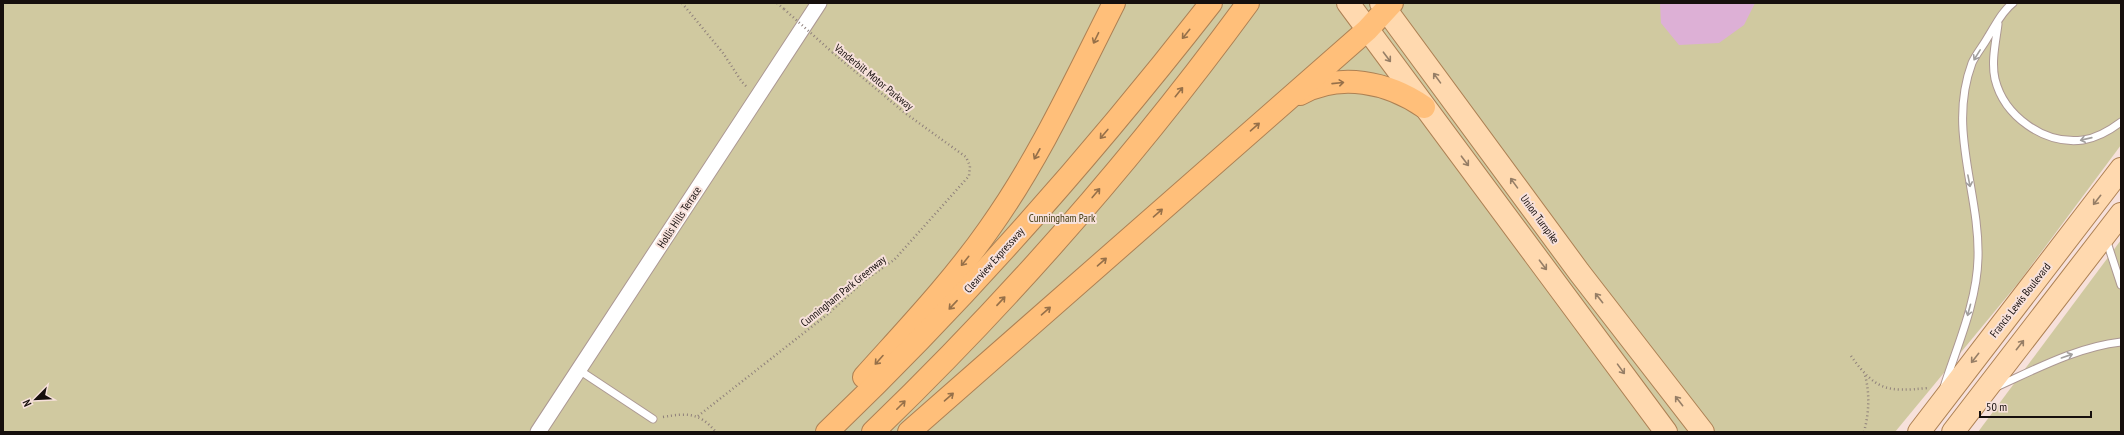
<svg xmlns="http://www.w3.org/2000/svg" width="2124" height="435" viewBox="0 0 2124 435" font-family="'PT Sans Narrow',sans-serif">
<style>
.green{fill:#d0c9a0}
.water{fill:#ddb0d6}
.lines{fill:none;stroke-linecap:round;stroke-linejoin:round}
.lane-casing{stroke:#ac9893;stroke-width:9}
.street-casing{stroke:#ac9893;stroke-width:17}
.primary-casing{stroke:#ad8154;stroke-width:24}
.highway-casing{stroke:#ad8154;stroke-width:24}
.path{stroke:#8f807b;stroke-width:2.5;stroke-dasharray:1 3;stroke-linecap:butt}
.lane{stroke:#fff;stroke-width:7}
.street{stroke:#fff;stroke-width:15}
.primary{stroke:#ffd9af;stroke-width:22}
.highway{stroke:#ffbf7a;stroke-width:22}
.path-bridge{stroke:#8f807b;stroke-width:2.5;stroke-dasharray:1 3;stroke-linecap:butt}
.oneway{stroke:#967049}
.oneway2{stroke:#a29f9e}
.oneway3{stroke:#967e66}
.labels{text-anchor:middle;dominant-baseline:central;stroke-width:4;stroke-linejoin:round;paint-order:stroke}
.street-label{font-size:11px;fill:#160f0d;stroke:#f7e1db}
.park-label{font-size:11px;fill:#433c11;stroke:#f7e1db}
</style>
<rect width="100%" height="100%" fill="#f7e1db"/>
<!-- green -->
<g class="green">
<path d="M3,3H2121V145L2019,282L1895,432H3Z"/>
<path d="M2121,240V432H1978Z"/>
</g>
<!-- water -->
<path class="water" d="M1660,3H1755L1744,25L1719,43L1679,45L1661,23Z"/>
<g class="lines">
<defs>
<g id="lane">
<path d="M1998,24C1996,41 1991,61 1995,79C2004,116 2044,145 2083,140C2097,138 2109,131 2121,122"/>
<path d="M2106,239L2121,285"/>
<path d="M579,370L653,419"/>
<path d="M1944,387C1957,346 1977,302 1978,258C1980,192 1947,130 1972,63C1976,54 1983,46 1988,37C1995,26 2002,11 2013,3"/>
<path d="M1996,387C2036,369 2077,347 2121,342"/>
</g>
<path id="street" d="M538,432L819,3"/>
<g id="primary">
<path d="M1348,3L1666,432"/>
<path d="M1381,3L1579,272L1703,432"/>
<path d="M1919,432L2121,169"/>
<path d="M1953,432L2121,214"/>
</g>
<g id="highway">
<path d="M1300,94C1340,72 1388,82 1424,107"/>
<path d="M864,377C907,329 952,282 989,229C1039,159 1075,80 1114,3"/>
<path d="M827,432C966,299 1093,154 1211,3"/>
<path d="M873,432C1010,300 1136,156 1248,3"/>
<path d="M909,432L1367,30L1392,3"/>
</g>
</defs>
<!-- lane casing -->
<use href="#lane" class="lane-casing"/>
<!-- street casing -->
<use href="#street" class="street-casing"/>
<!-- primary casing -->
<use href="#primary" class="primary-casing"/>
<!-- highway casing -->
<use href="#highway" class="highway-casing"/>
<!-- path -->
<g class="path">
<path d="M682,3L723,53L742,82L748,88"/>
<path d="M777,3L784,9"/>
<path d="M1851,356C1876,391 1887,392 1928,388"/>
<path d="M698,416L828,314L865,280L894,260L969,176L970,166L966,157L905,113L832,52"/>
<path d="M663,417C687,413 699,412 716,432"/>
<path d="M1864,432C1869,413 1870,394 1865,375"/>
</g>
<!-- lane -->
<use href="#lane" class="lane"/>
<!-- street -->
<use href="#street" class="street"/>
<!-- primary -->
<use href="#primary" class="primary"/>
<!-- highway -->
<use href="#highway" class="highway"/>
<!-- path-bridge -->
<path class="path-bridge" d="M784,9L832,52"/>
</g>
<!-- one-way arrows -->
<defs><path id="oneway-shaft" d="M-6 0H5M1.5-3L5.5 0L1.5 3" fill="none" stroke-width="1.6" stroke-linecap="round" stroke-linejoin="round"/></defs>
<g class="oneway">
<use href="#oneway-shaft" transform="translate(1186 34) rotate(129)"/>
<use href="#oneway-shaft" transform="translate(1096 38) rotate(116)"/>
<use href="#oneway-shaft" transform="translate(1338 83) rotate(-6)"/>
<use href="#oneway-shaft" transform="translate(1179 92) rotate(-51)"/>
<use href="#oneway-shaft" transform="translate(1255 127) rotate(-41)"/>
<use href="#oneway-shaft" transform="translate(1104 134) rotate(130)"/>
<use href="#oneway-shaft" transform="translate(1037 154) rotate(119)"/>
<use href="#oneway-shaft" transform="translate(1096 193) rotate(-50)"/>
<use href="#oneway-shaft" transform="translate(1158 213) rotate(-41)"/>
<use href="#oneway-shaft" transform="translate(965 261) rotate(129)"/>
<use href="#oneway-shaft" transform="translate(1102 262) rotate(-41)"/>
<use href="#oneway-shaft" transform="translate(1001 301) rotate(-47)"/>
<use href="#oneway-shaft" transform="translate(953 305) rotate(133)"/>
<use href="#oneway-shaft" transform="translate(1046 311) rotate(-41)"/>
<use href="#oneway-shaft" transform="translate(879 360) rotate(132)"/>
<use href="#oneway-shaft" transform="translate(949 397) rotate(-41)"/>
<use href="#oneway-shaft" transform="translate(901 405) rotate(-45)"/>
</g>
<g class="oneway2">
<use href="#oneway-shaft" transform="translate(1977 55) rotate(122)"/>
<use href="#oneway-shaft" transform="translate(2086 139) rotate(167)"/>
<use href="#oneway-shaft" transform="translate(1969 181) rotate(79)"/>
<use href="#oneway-shaft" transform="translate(1969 310) rotate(105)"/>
<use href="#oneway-shaft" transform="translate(2067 356) rotate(-19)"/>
</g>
<g class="oneway3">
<use href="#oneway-shaft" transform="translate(1387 57) rotate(53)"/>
<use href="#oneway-shaft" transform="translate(1437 78) rotate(-126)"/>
<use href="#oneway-shaft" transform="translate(1465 161) rotate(53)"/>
<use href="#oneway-shaft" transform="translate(1514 183) rotate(-126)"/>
<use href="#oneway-shaft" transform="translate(2097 200) rotate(128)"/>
<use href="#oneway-shaft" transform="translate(1543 265) rotate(53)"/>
<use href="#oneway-shaft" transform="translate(1599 298) rotate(-128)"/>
<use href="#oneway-shaft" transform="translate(2020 345) rotate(-52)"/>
<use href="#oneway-shaft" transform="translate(1975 358) rotate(128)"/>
<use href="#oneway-shaft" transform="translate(1621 369) rotate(54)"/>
<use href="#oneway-shaft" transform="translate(1679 401) rotate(-128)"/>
</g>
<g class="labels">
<!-- street labels -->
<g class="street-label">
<text transform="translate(874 77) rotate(39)">Vanderbilt Motor Parkway</text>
<text transform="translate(679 217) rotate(-57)">Hollis Hills Terrace</text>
<text transform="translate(1540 219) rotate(54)">Union Turnpike</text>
<text transform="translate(994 260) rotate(-48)">Clearview Expressway</text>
<text transform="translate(843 291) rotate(-39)">Cunningham Park Greenway</text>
<text transform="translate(2020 300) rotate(-52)">Francis Lewis Boulevard</text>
</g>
<!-- park labels -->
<g class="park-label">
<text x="1062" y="218">Cunningham Park</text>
</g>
</g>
<!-- border -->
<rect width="2124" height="435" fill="none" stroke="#160f0d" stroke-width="8"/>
<!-- north arrow -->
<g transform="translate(36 399) rotate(246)" stroke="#f7e1db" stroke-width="3" paint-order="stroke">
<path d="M0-3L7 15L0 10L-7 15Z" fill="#160f0d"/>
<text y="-6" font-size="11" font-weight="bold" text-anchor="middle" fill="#160f0d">N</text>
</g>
<!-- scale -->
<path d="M1980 411v6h111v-6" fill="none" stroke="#160f0d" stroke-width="2"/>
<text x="1986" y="411" font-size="12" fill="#160f0d" stroke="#f7e1db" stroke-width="3" paint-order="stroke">50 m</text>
</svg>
